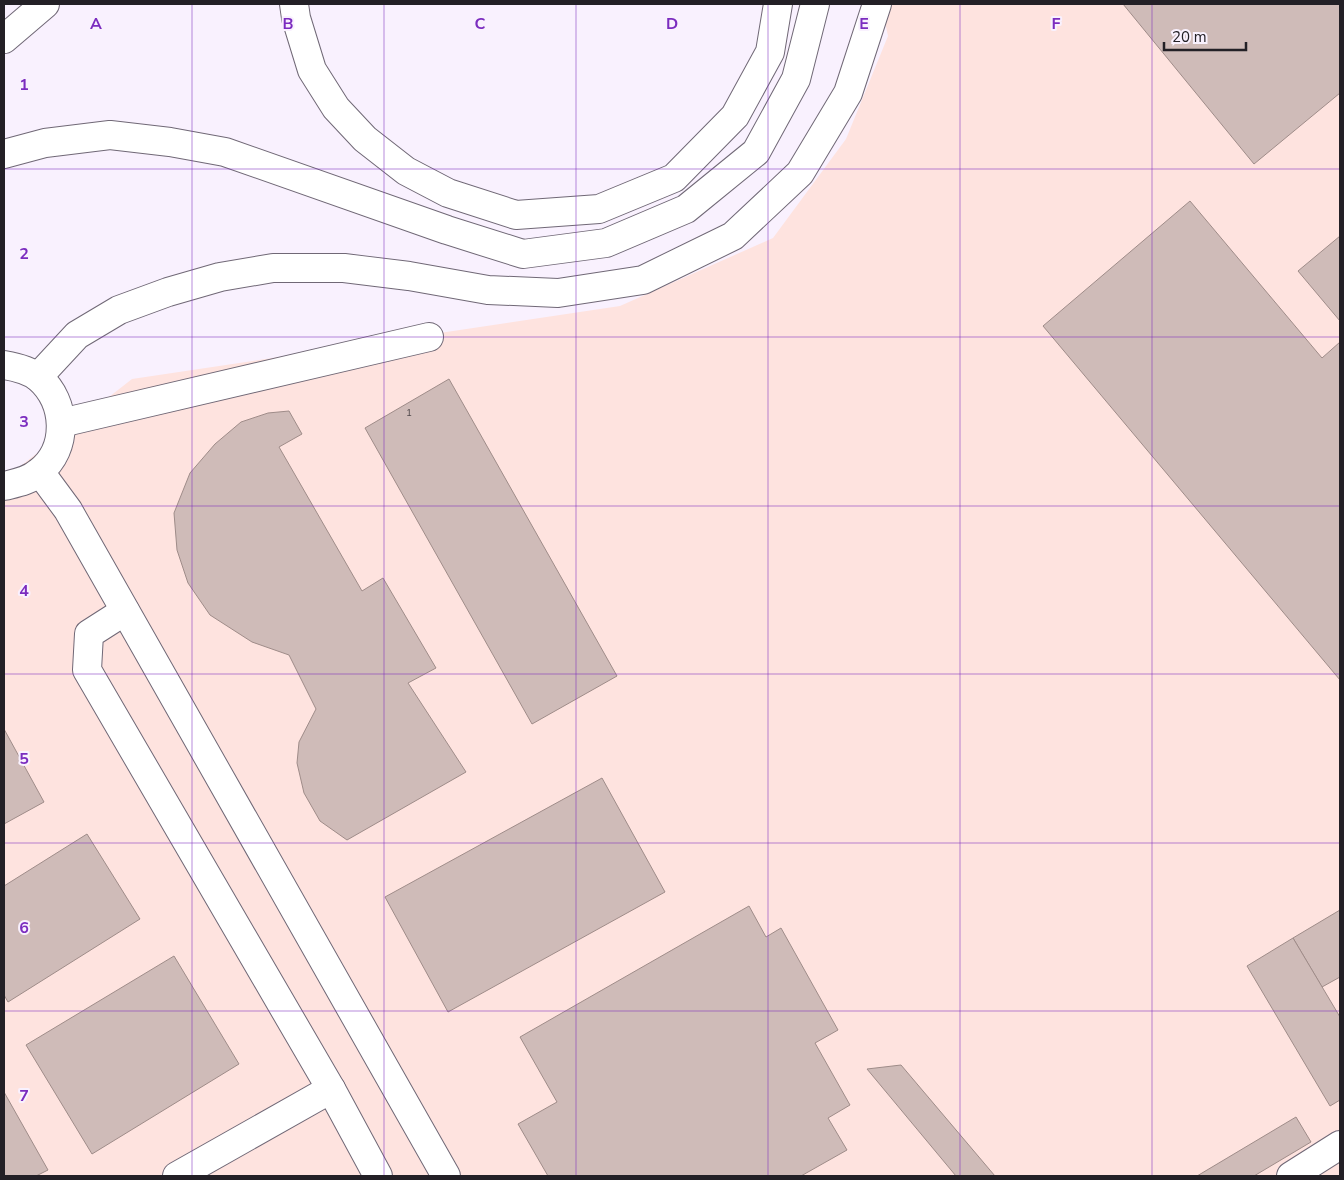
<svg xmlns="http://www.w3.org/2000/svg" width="1344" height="1180" viewBox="0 0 1344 1180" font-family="'Nunito Sans',sans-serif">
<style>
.industrial{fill:#fee3df}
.building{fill:#cfbbb8;stroke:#9f8c89}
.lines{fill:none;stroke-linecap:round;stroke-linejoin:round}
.street-casing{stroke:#706876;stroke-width:30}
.highway-casing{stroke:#706876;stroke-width:30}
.street{stroke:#fff;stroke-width:28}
.highway{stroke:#fff;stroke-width:28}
.grid{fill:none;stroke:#7b2cbf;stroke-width:1;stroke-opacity:0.55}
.labels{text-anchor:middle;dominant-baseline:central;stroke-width:4;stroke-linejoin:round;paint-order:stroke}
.number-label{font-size:10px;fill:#4e474a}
.grid-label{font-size:16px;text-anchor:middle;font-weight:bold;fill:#7b2cbf;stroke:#f9f1fe;stroke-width:4;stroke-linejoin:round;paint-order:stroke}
</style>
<rect width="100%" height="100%" fill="#f9f1fe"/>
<!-- industrial -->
<path class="industrial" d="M881,4H1340V1176H4V479L132,379L620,306L773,238L846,139L888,36Z"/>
<!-- building -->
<g class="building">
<path d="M1123,4H1340V93L1254,164Z"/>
<path d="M1190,201L1322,358L1340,342V680L1043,326Z"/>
<path d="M1340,236V321L1298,271Z"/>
<path d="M449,379L617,676L532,724L365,428Z"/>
<path d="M289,411L302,434L279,447L362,591L383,578L436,668L408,683L466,772L347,840L320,821L304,793L297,763L299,742L316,709L289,655L252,642L210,615L188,583L177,550L174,513L190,473L215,444L241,422L268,413Z"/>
<path d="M4,729L44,802L4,824Z"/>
<path d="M602,778L665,892L448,1012L385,897Z"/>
<path d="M87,834L140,919L8,1002L4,995V886Z"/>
<path d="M749,906L766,937L781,928L838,1030L815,1043L850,1105L828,1118L847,1150L801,1176H548L518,1124L557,1102L520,1037Z"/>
<path d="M1340,910V977L1322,987L1293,938Z"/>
<path d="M1293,938L1340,1017V1100L1330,1106L1247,966Z"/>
<path d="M174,956L239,1064L92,1154L26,1045Z"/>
<path d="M901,1065L995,1176H956L867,1069Z"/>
<path d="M4,1092L48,1170L36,1176H4Z"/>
<path d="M1296,1117L1311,1142L1254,1176H1197Z"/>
</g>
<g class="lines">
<defs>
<g id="street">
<path d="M4,365C16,367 29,370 39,378C67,402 69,449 39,472C29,481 16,483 4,486"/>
<path d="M38,377L77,335L119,310L168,292L220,277L273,268H344L409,276L488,290L558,293L643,280L733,236L800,173L848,93L877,4"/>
<path d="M61,423L429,337"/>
<path d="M40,472L68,510L446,1176"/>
<path d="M125,611L89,634L87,670L331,1089L378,1176"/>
<path d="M177,1176L331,1089"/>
<path d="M1291,1176L1340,1145"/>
</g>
<g id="highway">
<path d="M294,4L296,18L312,70L336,108L365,139L406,171L448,193L516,215L599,209L674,178L735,116L770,52L778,4"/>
<path d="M4,39L45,4"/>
<path d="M4,154L45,143L110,135L170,142L225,152L447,230L523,254L606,243L686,209L756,152L796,79L815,4"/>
</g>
</defs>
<!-- street casing -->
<use href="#street" class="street-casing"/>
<!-- highway casing -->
<use href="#highway" class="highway-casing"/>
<!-- street -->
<use href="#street" class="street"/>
<!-- highway -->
<use href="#highway" class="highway"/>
</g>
<!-- grid -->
<path class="grid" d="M192,4V1176M384,4V1176M576,4V1176M768,4V1176M960,4V1176M1152,4V1176M4,169H1340M4,337H1340M4,506H1340M4,674H1340M4,843H1340M4,1011H1340"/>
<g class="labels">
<!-- number labels -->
<g class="number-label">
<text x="409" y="413">1</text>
</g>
</g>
<g class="grid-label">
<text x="96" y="29">A</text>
<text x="288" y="29">B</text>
<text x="480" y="29">C</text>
<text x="672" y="29">D</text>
<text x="864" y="29">E</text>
<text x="1056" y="29">F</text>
<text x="24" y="90">1</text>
<text x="24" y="259">2</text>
<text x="24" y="427">3</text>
<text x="24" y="596">4</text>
<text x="24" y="764">5</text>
<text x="24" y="933">6</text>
<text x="24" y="1101">7</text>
</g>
<!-- border -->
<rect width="1344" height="1180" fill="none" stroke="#232026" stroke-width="10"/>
<!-- scale -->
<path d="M1164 42v8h82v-8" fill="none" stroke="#232026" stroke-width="2.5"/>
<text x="1172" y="42" font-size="15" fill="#232026" stroke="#f9f1fe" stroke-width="4" paint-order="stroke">20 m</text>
</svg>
